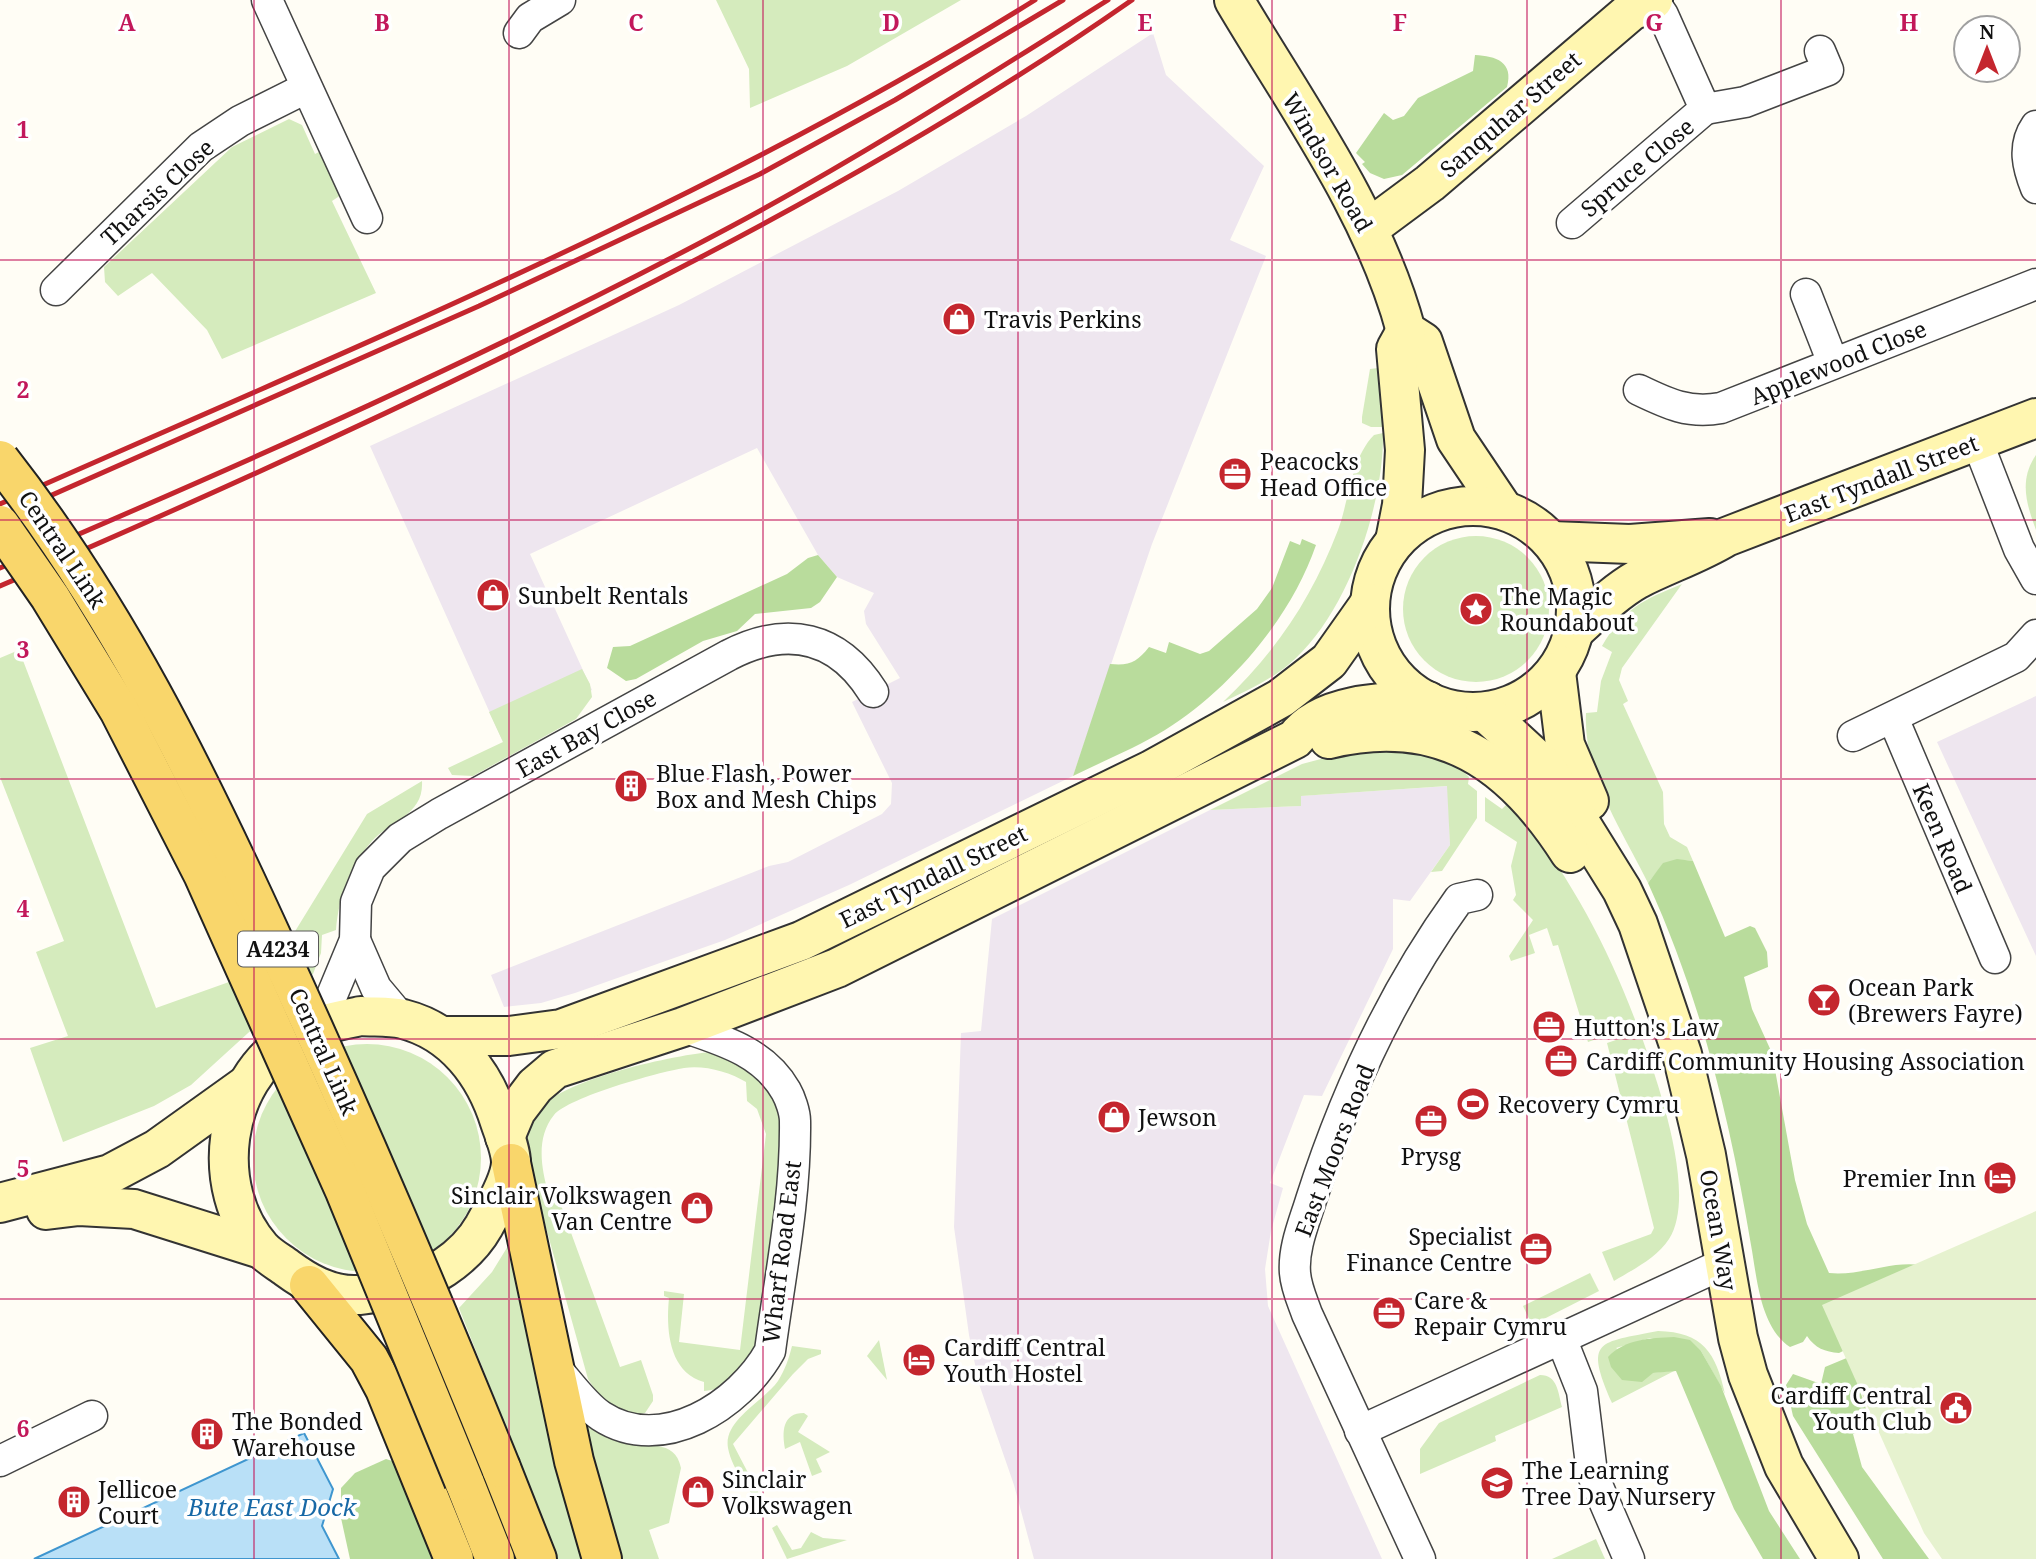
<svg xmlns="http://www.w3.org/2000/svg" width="2036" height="1559" viewBox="0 0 2036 1559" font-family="'Noto Serif',serif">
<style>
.industrial{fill:#eee6ef}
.green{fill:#d5ebbd}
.forest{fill:#b9dc9c}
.pitch{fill:#e6f2cf}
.water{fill:#b9e0f7;stroke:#3f96cf;stroke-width:2}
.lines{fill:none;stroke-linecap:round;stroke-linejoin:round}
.street-casing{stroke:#444;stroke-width:33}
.secondary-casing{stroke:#333;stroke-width:42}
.primary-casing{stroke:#222;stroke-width:42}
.street{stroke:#fff;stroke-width:30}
.secondary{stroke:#fff6b0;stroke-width:38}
.primary{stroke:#f9d66b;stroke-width:38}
.rail{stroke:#c4262e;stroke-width:5}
.primary-bridge-casing{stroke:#222;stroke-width:42;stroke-linecap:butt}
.primary-bridge{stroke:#f9d66b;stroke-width:38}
.grid{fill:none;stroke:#c2185b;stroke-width:2;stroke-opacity:0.55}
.labels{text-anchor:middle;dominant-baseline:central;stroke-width:7;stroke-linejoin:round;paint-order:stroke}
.shield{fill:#fff;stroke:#585858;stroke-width:2}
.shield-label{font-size:21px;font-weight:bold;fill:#111}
.street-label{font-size:23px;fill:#111;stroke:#fff}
.poi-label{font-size:23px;fill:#111;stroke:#fff;text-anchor:start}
.water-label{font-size:24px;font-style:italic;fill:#1768a6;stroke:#fff}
.grid-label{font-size:23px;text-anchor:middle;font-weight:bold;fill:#c2185b;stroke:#fff;stroke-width:7;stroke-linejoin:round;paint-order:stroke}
</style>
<rect width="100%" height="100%" fill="#fffdf5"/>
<!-- industrial -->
<g class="industrial">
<path d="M1153,33L1166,75L1264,166L1230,240L1266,256L1152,544L1073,776L849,885L725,940L575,993L541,1003L504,1007L491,975L769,866L788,862L882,814L891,804L892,783L852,702L900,678L866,624L864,611L874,593L837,577L818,555L757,448L530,554L592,690L503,742L370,446L679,305L898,191L1026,116Z"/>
<path d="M2036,696V956L1937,742Z"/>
<path d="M1448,786L1450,845L1410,901L1393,899V949L1322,1096L1304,1095L1270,1183L1283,1188L1271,1231L1265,1269L1268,1306L1382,1559H1034L1014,1485L979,1384L969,1335L954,1227L961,1033L981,1031L992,919L1210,810L1301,806L1300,796Z"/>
</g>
<!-- green -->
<g class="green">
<path d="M716,0H961L847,66L750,108L749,69Z"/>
<path d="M289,119L302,125L315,154L323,150L341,195L332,201L376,293L222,359L207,330L152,273L118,296L105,282L104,267L232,147Z"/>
<path d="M1378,368L1384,427H1371L1362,423V417L1370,369Z"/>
<path d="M1383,433C1384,504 1349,608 1296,658C1275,678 1249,690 1223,702C1276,652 1312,598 1338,530C1349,501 1351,458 1374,435Z"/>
<path d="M2036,455V530C2026,503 2019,480 2036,455Z"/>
<circle cx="1476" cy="609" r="73"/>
<path d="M1682,584L1622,668L1619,680L1628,701L1623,704L1663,792L1664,824L1670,837L1687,847L1693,861C1669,858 1662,865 1648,883C1622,830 1583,774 1586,713L1597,712L1601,681L1612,652L1602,646C1624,608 1643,600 1682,584Z"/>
<path d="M19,650L156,1008L229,982L221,964L294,933L367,814L422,781C424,815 391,820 372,841C349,867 339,896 336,930L322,935L321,953L313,974L191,1085L154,1106L63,1142L30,1048L68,1036L36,952L64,941L0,777V658Z"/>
<path d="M582,669L590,684L592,697L576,719L473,776L452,775L448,768L503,742L489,712Z"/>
<path d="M1409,749C1430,755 1454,760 1469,777L1468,784L1477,791V818L1442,871L1431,872L1450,845L1447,786L1301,796V806L1210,810L1302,764L1351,751Z"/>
<path d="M1485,797L1502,809L1510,801C1566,870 1606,941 1637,1025L1588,1042L1558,945L1553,946L1547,928L1529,935L1535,953L1511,961L1509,956L1533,920L1513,900L1516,895L1511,866L1517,842L1485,821Z"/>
<path d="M1640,1032C1657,1080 1698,1194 1669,1239C1657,1258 1632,1270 1614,1281L1602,1252L1651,1234L1654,1228L1607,1043Z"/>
<circle cx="367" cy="1158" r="114"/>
<path d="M710,1052L749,1067L780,1100L783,1155L760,1346C751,1367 727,1390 704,1391V1382C668,1372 666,1328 669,1298L664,1296V1291L684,1294L679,1342L740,1350L766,1134L757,1109L747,1101L746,1082C729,1072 705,1065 684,1068C659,1072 569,1097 554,1115C536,1137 541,1167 548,1192L558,1197L620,1367L641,1360L653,1395V1401L645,1413L625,1417L600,1397L588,1379L530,1170C529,1154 524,1132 532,1117C551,1081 670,1056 710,1052Z"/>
<path d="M513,1238L592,1559H558L459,1308L492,1272Z"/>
<path d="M1590,1273L1599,1291L1532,1325L1523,1306Z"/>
<path d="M1658,1331C1703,1332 1716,1353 1725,1394L1701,1351L1650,1338L1616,1348L1653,1373L1676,1370L1612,1403C1584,1339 1598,1343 1658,1331Z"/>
<path d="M879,1340L887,1380L867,1356Z"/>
<path d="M792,1346L821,1350V1354L808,1359L793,1374L733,1444L769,1513L766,1514C754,1495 732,1471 728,1448C723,1420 763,1402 778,1381C785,1370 789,1358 792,1346Z"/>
<path d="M1540,1375C1558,1375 1558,1393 1562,1407L1495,1436L1496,1441L1420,1474V1449L1439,1423Z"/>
<path d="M582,1411C595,1420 608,1433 623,1439C645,1450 675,1437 681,1468L669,1523L649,1530L659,1559H614Z"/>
<path d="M804,1413L808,1416L798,1432L830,1452L816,1459L822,1472L812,1476L800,1442L785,1449C782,1432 782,1413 804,1413Z"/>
<path d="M777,1525L792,1550L801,1548L811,1532L823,1538L847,1540L787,1559L772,1528Z"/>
<path d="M1596,1539L1605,1559H1552Z"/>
</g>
<!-- forest -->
<g class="forest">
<path d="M1475,55C1496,56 1514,62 1507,87L1402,175L1384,179L1370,173L1362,164L1365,162L1356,153L1384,113L1393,120L1404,116L1418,98L1473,71Z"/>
<path d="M1302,539L1316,545C1291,618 1230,689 1165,730C1136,748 1103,761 1073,776L1110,664C1130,666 1137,662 1149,647L1166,653L1169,642L1200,654L1209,651L1257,609L1272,588L1290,541L1300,545Z"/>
<path d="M818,555L837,577L820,602L811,608L755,614L737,631L703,641L636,679L626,681L607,668L613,647L630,646L787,574L808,558Z"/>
<path d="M1677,859L1693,861L1725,937L1750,926L1755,928L1767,952L1768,967L1744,977L1752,1009L1772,1053L1795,1180L1807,1224L1829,1273C1862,1276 1889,1261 1920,1265L1948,1299L1839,1353C1825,1352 1815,1348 1807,1336L1803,1342L1790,1347C1760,1327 1757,1278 1751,1245C1730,1120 1701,999 1648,883L1663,863Z"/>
<path d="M1674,1337L1690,1340L1701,1351L1721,1386L1769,1511L1800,1559H1763L1734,1509L1676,1371L1653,1373L1642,1382L1622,1380L1611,1367L1608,1357C1625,1339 1650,1338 1674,1337Z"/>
<path d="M1849,1357L1867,1412L1865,1427L1853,1434L1862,1467L1929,1559H1883L1793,1416L1786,1385L1793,1374L1821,1384L1825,1367Z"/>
<path d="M386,1459L402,1464L443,1559H350L341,1518V1488L355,1473Z"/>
</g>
<!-- pitch -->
<path class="pitch" d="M2036,1211V1559H1942L1924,1533L1822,1305Z"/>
<!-- water -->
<path class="water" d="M304,1433L333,1489L322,1526L339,1559H34Z"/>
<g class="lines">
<defs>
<g id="street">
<path d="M267,0L367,218"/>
<path d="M519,33L530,18L560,0"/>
<path d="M1705,109L1745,102L1828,70L1820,51"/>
<path d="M2036,126C2022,146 2028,168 2036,188"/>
<path d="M1572,223L1705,109L1663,15L1653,0"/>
<path d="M56,290L201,147L240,121L306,88"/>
<path d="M1806,294L1833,363"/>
<path d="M1639,390C1668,404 1689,414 1721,408L2036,284"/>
<path d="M1977,441L2019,549L2036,579"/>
<path d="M1893,718L1995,958"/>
<path d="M1853,736L2016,657L2036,635"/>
<path d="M355,940L376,988L402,1019"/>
<path d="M320,1024L355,940L356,902L370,868L400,838L439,814L729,655C787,625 838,636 873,692"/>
<path d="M1561,1338L1582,1391L1592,1473L1629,1559"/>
<path d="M553,1365C568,1381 583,1404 601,1416C662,1456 740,1405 770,1351C780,1276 796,1198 795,1121C795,1112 790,1098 786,1091C764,1052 722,1040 683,1027"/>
<path d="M1360,1431L1725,1263"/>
<path d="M0,1461L92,1416"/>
<path d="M1420,1559L1307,1314C1302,1300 1296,1287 1295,1273C1293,1248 1304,1223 1311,1200C1345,1094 1394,989 1459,899L1477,895"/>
</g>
<g id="secondary">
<path d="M1234,0C1296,105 1374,211 1406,331L1423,342L1456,439L1503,509"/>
<path d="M1368,229L1430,183L1630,12L1653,0"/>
<circle cx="1473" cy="609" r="103"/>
<path d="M1395,541L1402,505L1405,450L1396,349L1406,331"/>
<path d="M1552,541L1630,544L1710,538"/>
<path d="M1575,630C1595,612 1615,592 1638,579C1667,564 1698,554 1726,537L2036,418"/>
<path d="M1556,672L1565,745L1589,801"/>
<path d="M1485,712L1546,768L1622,890L1638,924L1682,1054L1706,1155L1738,1338L1748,1375L1784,1466L1839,1559"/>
<path d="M1329,739C1441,712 1512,762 1570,853"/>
<path d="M361,1016C374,1017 390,1016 403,1019C454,1032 485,1074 500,1122C504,1134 511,1150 511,1163C510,1183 493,1209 484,1226C466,1258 426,1284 390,1290C379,1291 365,1296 354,1295C328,1295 306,1282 287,1268C279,1262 268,1256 261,1248C208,1188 222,1081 291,1039C313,1025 336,1021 361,1016Z"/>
<path d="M442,1036H509L561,1029L801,941L1151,770L1281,698L1329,661L1370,603"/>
<path d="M505,1137L516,1111L535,1086L555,1069L683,1027L837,968L1295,739C1322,702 1385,702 1428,701"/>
<path d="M0,1203L110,1174L157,1149L245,1086"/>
<path d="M46,1210L79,1206L134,1209L261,1249"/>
</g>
<g id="primary">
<path d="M511,1163L574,1461L602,1559"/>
<path d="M309,1285L369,1359L385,1389L454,1559"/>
<path d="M501,1468L537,1559"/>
<path d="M464,1481L495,1559"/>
</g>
</defs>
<!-- street casing -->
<use href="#street" class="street-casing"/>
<!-- secondary casing -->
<use href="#secondary" class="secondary-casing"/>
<!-- primary casing -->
<use href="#primary" class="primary-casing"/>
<!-- street -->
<use href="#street" class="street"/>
<!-- secondary -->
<use href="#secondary" class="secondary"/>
<!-- primary -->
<use href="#primary" class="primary"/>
<!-- rail -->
<g class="rail">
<path d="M0,504C349,349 711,202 1035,0"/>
<path d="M0,518L479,306L760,174L895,100L1063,0"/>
<path d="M0,568C248,462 494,353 732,226C861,157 984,78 1108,0"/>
<path d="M0,586C238,484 473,376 703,256C850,179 995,96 1132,0"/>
</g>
<defs>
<g id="primary-bridge">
<path d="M0,460C116,608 196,771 274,942C354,1115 429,1291 501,1468"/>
<path d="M0,525L50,597L119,710L203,874L345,1191L464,1481"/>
</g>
</defs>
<!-- primary-bridge casing -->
<use href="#primary-bridge" class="primary-bridge-casing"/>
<!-- primary-bridge -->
<use href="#primary-bridge" class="primary-bridge"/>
</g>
<!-- grid -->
<path class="grid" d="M254,0V1559M509,0V1559M763,0V1559M1018,0V1559M1272,0V1559M1527,0V1559M1781,0V1559M0,260H2036M0,520H2036M0,779H2036M0,1039H2036M0,1299H2036"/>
<!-- icons -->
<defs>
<symbol id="shop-disc" viewBox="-11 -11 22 22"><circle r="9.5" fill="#c4262e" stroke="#fff"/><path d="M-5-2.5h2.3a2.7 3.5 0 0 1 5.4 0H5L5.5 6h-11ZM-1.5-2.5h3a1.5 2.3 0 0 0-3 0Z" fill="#fff"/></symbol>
<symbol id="office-disc" viewBox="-11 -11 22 22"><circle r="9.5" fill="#c4262e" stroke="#fff"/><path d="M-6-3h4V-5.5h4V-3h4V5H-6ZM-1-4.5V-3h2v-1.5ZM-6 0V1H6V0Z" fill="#fff"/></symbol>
<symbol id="sight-disc" viewBox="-11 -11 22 22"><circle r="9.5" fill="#c4262e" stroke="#fff"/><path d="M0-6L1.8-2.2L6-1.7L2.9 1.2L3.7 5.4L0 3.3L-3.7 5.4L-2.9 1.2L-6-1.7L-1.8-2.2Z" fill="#fff"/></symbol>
<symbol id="building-disc" viewBox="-11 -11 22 22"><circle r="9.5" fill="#c4262e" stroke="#fff"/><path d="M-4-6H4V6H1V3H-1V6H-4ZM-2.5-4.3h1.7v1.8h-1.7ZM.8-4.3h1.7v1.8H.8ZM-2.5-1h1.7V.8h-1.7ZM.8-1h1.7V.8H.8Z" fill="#fff"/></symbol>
<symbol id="bar-disc" viewBox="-11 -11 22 22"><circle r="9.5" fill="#c4262e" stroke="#fff"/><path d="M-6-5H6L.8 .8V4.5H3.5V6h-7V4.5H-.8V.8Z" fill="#fff"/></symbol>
<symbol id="stadium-disc" viewBox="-11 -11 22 22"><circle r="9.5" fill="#c4262e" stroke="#fff"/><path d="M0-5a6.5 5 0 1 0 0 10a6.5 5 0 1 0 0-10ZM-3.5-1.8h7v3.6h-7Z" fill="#fff"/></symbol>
<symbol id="hotel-disc" viewBox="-11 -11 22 22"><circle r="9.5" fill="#c4262e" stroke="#fff"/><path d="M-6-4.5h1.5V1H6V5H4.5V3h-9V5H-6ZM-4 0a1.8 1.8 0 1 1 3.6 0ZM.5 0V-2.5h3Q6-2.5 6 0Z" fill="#fff"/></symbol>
<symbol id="civic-disc" viewBox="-11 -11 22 22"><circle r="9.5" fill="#c4262e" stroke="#fff"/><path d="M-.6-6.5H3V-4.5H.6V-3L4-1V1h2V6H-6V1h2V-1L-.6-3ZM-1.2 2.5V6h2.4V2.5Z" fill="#fff"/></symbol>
<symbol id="school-disc" viewBox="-11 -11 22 22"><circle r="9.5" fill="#c4262e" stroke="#fff"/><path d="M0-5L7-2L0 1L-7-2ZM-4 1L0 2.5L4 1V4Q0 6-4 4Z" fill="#fff"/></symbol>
</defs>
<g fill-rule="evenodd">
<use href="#shop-disc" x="940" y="300" width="38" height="38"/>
<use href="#office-disc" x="1216" y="455" width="38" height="38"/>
<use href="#shop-disc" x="474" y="576" width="38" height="38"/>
<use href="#sight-disc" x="1457" y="590" width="38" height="38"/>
<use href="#building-disc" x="612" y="767" width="38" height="38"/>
<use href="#bar-disc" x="1805" y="981" width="38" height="38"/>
<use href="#office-disc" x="1530" y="1008" width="38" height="38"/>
<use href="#office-disc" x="1542" y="1042" width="38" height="38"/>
<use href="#stadium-disc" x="1454" y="1085" width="38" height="38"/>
<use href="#shop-disc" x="1095" y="1098" width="38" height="38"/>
<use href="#office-disc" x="1412" y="1102" width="38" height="38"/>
<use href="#hotel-disc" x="1981" y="1159" width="38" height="38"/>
<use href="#shop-disc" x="678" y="1189" width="38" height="38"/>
<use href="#office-disc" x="1517" y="1230" width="38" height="38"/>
<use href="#office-disc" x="1370" y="1294" width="38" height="38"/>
<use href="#hotel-disc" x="900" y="1341" width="38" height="38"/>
<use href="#civic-disc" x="1937" y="1389" width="38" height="38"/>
<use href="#building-disc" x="188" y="1415" width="38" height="38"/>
<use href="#school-disc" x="1478" y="1464" width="38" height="38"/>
<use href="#shop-disc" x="679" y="1473" width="38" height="38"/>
<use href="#building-disc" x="55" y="1483" width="38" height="38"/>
</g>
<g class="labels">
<!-- shield labels -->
<rect class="shield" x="238" y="931.5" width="80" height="35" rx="5"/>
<g class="shield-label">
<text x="278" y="949">A4234</text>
</g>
<!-- street labels -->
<g class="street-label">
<text transform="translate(1510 114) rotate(-41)">Sanquhar Street</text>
<text transform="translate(1328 162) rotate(60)">Windsor Road</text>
<text transform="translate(1637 167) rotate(-40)">Spruce Close</text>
<text transform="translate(157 192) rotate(-43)">Tharsis Close</text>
<text transform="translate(1838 362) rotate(-22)">Applewood Close</text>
<text transform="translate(1881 478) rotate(-21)">East Tyndall Street</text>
<text transform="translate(63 549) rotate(56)">Central Link</text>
<text transform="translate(586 733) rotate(-29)">East Bay Close</text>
<text transform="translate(1943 838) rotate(67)">Keen Road</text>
<text transform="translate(933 876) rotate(-26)">East Tyndall Street</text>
<text transform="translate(324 1051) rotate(66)">Central Link</text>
<text transform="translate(1334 1150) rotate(-69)">East Moors Road</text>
<text transform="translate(1719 1230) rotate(80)">Ocean Way</text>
<text transform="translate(781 1252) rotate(-83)">Wharf Road East</text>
</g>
<!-- poi labels -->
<g class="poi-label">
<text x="984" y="319">Travis Perkins</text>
<text x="1260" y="461">Peacocks<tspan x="1260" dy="26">Head Office</tspan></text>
<text x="518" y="595">Sunbelt Rentals</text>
<text x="1500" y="596">The Magic<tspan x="1500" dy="26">Roundabout</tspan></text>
<text x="656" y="773">Blue Flash, Power<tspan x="656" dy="26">Box and Mesh Chips</tspan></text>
<text x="1848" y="987">Ocean Park<tspan x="1848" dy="26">(Brewers Fayre)</tspan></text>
<text x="1574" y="1027">Hutton's Law</text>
<text x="1586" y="1061">Cardiff Community Housing Association</text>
<text x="1498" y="1104">Recovery Cymru</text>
<text x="1138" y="1117">Jewson</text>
<text x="1431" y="1156" text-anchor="middle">Prysg</text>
<text x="1976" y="1178" text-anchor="end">Premier Inn</text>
<text x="672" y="1195" text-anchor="end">Sinclair Volkswagen<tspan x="672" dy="26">Van Centre</tspan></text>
<text x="1512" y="1236" text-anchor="end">Specialist<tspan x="1512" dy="26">Finance Centre</tspan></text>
<text x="1414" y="1300">Care &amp;<tspan x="1414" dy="26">Repair Cymru</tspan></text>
<text x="944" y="1347">Cardiff Central<tspan x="944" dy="26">Youth Hostel</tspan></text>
<text x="1932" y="1395" text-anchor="end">Cardiff Central<tspan x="1932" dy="26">Youth Club</tspan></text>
<text x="232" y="1421">The Bonded<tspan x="232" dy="26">Warehouse</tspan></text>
<text x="1522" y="1470">The Learning<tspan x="1522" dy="26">Tree Day Nursery</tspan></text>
<text x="722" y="1479">Sinclair<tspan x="722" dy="26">Volkswagen</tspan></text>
<text x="98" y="1489">Jellicoe<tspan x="98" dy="26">Court</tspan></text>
</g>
<!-- water labels -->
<g class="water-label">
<text x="272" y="1506">Bute East Dock</text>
</g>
</g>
<g class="grid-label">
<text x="127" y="31">A</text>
<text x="382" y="31">B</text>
<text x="636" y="31">C</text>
<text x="891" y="31">D</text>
<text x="1145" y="31">E</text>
<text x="1400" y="31">F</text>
<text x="1654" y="31">G</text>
<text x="1909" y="31">H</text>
<text x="23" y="138">1</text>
<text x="23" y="398">2</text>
<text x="23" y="658">3</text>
<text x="23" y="917">4</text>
<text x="23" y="1177">5</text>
<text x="23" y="1437">6</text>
</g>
<!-- north arrow -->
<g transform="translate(1987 49)"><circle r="33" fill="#ffffff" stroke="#a0a0a0" stroke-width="2"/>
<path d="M0-5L12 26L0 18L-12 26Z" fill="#c4262e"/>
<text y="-10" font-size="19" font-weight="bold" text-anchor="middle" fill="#111111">N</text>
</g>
</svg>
